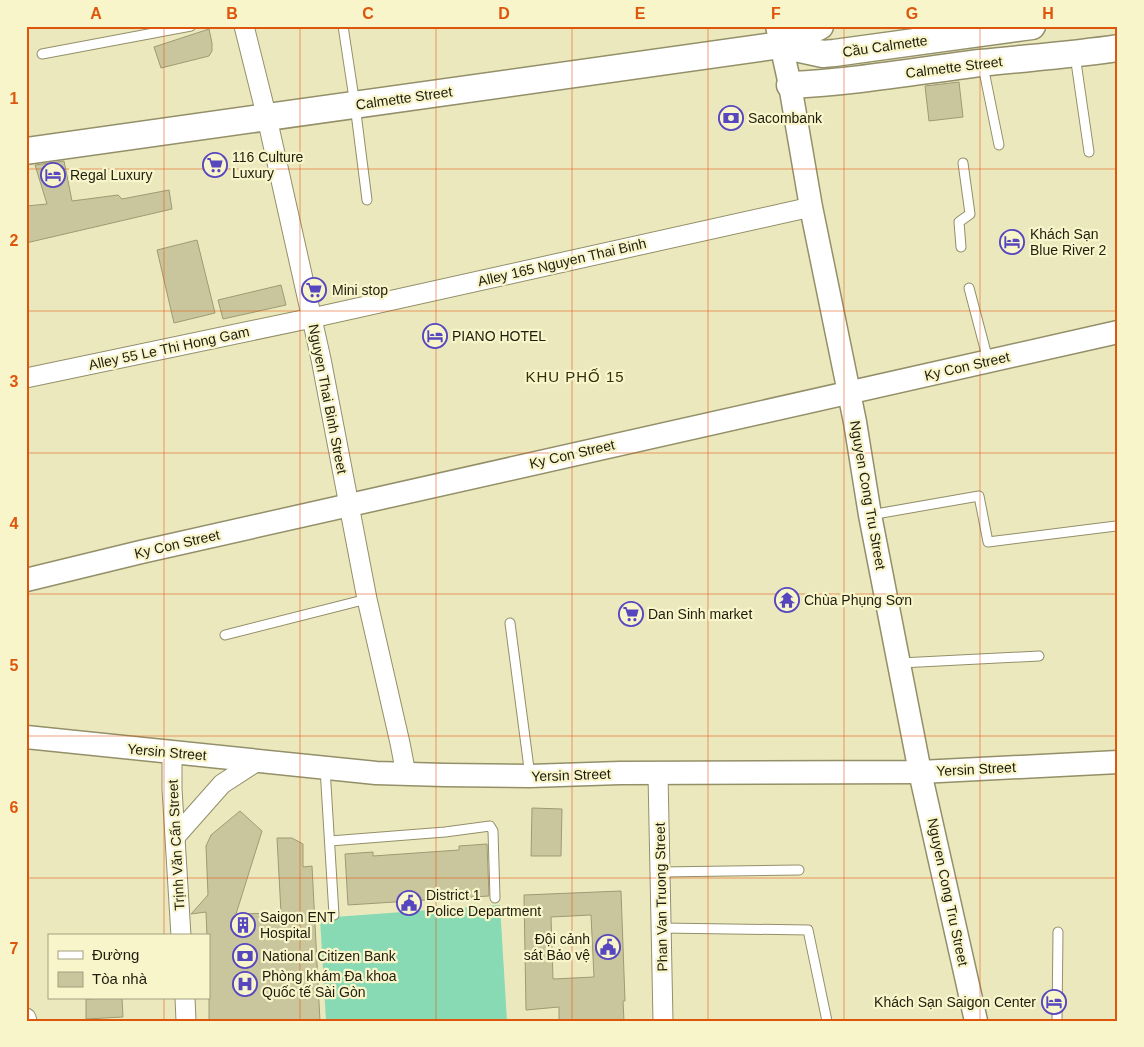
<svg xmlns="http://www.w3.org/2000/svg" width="1144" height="1047" viewBox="0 0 1144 1047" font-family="Arial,sans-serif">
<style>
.garden{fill:#88dab4}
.building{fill:#c9c59c;stroke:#9e9a73;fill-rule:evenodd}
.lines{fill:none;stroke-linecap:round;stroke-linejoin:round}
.service-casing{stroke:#938f68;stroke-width:11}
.minor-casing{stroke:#938f68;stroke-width:21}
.tertiary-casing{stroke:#938f68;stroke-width:25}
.secondary-casing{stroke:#938f68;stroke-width:29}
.service{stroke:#fff;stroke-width:9}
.minor{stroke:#fff;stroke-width:19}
.tertiary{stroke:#fff;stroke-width:22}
.secondary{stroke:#fff;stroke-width:26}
.grid{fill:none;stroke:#de560c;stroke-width:1;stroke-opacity:0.55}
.labels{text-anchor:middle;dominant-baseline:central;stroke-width:4.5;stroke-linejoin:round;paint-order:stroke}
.street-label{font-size:14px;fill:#1f1d0e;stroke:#f9f5cb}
.poi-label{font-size:14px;fill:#1f1d0e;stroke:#f9f5cb;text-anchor:start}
.neighbourhood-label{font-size:15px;letter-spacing:1px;fill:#35300b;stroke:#f9f5cb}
.neatline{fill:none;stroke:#de560c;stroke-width:2}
.grid-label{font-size:16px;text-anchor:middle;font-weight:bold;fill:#de560c}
</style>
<rect width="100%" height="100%" fill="#ece8be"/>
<!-- garden -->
<path class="garden" d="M500,905L507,1021H326L320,918Z"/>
<!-- building -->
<g class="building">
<path d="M209,29L212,43V51L209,56L161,68L154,47Z"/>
<path d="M959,82L963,117L929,121L925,86Z"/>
<path d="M64,161L72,201L118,195L122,199L169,190L172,209L26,243V206L47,204L35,165Z"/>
<path d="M197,240L215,313L174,323L157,250Z"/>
<path d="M281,285L286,305L223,319L218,300Z"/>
<path d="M532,808L562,809L561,856H531Z"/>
<path d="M240,811L262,831L236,914L281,913L277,838H292L303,844V867L312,866L320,1021H209V936H207L206,912L191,914L208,895L206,846L211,835Z"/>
<path d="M487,844L489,896L348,905L345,854L373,852V856L459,850V846Z"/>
<path d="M621,891L625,1001H623L624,1021H559V1007L526,1010L524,895ZM591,915L594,977L553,979L551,917Z"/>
<path d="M108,998H122L123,1017L86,1019V999Z"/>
</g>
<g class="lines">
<defs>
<g id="service">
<path d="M343,26L355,105L367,200"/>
<path d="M42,54L191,26"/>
<path d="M1075,55L1089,152"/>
<path d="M983,66L999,145"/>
<path d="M961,247L959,222L970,214L963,163"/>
<path d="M969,288L988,360"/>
<path d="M870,515L979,496L988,542L1116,526"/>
<path d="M510,623L530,776"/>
<path d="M225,635L367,599"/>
<path d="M900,663L1039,656"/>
<path d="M325,768L334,915"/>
<path d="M330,841L445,832L490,826L493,831L495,898"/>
<path d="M660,872L799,870"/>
<path d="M661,928L808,930L827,1021"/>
<path d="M1057,1021L1058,932"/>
</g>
<g id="minor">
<path d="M244,26L267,118L321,359L367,599L400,743L406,774"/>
<path d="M26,378L312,318L811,207"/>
<path d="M172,754V789L181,936"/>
<path d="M658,774L663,1021"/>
<path d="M176,836L222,784L259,760"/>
<path d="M185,998L186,1021"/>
<path d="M26,1018L27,1021"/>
</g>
<g id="tertiary">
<path d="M777,26L790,85L811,207L855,422L870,515L920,772L976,1021"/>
<path d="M26,580L141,552L1118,332"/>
<path d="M26,737L376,773L444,775L530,776L620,773L920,772L1118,762"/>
</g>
<g id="secondary">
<path d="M781,45L823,54L834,53L1032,26"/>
<path d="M790,85C854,82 917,71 980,63C1026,58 1072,55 1118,48"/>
<path d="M26,151L781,45L820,26"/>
</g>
</defs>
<!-- service casing -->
<use href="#service" class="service-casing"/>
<!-- minor casing -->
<use href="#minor" class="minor-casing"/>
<!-- tertiary casing -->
<use href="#tertiary" class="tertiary-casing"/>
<!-- secondary casing -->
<use href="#secondary" class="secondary-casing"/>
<!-- service -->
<use href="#service" class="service"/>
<!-- minor -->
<use href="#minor" class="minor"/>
<!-- tertiary -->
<use href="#tertiary" class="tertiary"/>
<!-- secondary -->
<use href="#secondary" class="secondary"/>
</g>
<!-- grid -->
<path class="grid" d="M164,26V936M300,26V1021M436,26V1021M572,26V1021M708,26V1021M844,26V1021M980,26V1021M26,169H1118M26,311H1118M26,453H1118M26,594H1118M26,736H1118M26,878H1118M164,998V1021"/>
<!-- icons -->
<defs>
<symbol id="bank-ring" viewBox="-11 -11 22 22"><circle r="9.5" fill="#f9f5cb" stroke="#5647bf" stroke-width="1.5"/><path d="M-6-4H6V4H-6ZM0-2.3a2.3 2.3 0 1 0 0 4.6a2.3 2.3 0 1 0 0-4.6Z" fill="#5647bf"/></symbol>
<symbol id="supermarket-ring" viewBox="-11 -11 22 22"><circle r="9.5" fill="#f9f5cb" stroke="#5647bf" stroke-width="1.5"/><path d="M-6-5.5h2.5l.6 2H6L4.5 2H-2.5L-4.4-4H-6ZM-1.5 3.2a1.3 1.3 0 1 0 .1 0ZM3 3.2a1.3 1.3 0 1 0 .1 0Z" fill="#5647bf"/></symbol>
<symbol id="hotel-ring" viewBox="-11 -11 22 22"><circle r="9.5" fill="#f9f5cb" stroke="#5647bf" stroke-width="1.5"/><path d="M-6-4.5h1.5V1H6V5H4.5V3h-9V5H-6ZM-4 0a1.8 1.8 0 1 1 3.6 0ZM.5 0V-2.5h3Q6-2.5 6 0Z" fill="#5647bf"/></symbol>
<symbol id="temple-ring" viewBox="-11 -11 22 22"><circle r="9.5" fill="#f9f5cb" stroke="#5647bf" stroke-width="1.5"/><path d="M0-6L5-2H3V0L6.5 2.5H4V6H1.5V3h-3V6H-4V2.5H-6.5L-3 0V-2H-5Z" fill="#5647bf"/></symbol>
<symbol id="civic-ring" viewBox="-11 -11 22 22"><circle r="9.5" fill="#f9f5cb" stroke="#5647bf" stroke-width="1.5"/><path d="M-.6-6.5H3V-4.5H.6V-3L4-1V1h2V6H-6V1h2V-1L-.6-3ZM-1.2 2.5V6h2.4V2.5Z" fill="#5647bf"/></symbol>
<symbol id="building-ring" viewBox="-11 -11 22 22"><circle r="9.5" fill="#f9f5cb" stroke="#5647bf" stroke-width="1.5"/><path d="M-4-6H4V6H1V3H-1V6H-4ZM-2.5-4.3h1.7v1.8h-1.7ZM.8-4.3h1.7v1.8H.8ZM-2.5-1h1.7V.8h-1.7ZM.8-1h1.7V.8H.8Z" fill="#5647bf"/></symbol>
<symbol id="hospital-ring" viewBox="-11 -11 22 22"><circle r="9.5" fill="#f9f5cb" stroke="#5647bf" stroke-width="1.5"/><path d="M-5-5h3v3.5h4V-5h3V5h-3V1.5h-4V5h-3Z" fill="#5647bf"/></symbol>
</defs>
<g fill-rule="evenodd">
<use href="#bank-ring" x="717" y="104" width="28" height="28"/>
<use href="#supermarket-ring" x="201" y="151" width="28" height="28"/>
<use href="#hotel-ring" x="39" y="161" width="28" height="28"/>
<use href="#hotel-ring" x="998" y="228" width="28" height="28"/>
<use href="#supermarket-ring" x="300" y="276" width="28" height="28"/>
<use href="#hotel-ring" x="421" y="322" width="28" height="28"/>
<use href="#temple-ring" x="773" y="586" width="28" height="28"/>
<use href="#supermarket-ring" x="617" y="600" width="28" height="28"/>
<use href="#civic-ring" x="395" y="889" width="28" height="28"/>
<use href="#building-ring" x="229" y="911" width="28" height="28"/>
<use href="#civic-ring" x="594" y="933" width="28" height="28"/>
<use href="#bank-ring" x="231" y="942" width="28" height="28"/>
<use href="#hospital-ring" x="231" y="970" width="28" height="28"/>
<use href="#hotel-ring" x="1040" y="988" width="28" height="28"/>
</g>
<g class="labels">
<!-- street labels -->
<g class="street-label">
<text transform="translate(885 46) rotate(-8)">Cầu Calmette</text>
<text transform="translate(954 67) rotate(-7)">Calmette Street</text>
<text transform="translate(404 98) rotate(-8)">Calmette Street</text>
<text transform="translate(562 262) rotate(-13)">Alley 165 Nguyen Thai Binh</text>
<text transform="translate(169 348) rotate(-12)">Alley 55 Le Thi Hong Gam</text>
<text transform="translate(967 366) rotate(-13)">Ky Con Street</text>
<text transform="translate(328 399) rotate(79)">Nguyen Thai Binh Street</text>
<text transform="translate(572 454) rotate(-13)">Ky Con Street</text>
<text transform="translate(868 495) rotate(80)">Nguyen Cong Tru Street</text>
<text transform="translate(177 544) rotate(-13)">Ky Con Street</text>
<text transform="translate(167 752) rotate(5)">Yersin Street</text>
<text transform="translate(976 769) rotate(-3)">Yersin Street</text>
<text transform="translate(571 775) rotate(-2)">Yersin Street</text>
<text transform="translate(176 845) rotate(-93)">Trịnh Văn Cấn Street</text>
<text transform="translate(948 892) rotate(78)">Nguyen Cong Tru Street</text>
<text transform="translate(661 897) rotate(-91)">Phan Van Truong Street</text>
</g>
<!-- poi labels -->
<g class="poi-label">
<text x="748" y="118">Sacombank</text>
<text x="232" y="157">116 Culture<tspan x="232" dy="16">Luxury</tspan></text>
<text x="70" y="175">Regal Luxury</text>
<text x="1030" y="234">Khách Sạn<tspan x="1030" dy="16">Blue River 2</tspan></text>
<text x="332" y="290">Mini stop</text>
<text x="452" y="336">PIANO HOTEL</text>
<text x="804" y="600">Chùa Phụng Sơn</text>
<text x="648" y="614">Dan Sinh market</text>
<text x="426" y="895">District 1<tspan x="426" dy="16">Police Department</tspan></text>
<text x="260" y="917">Saigon ENT<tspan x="260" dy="16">Hospital</tspan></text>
<text x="590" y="939" text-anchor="end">Đội cảnh<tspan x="590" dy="16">sát Bảo vệ</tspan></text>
<text x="262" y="956">National Citizen Bank</text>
<text x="262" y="976">Phòng khám Đa khoa<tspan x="262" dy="16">Quốc tế Sài Gòn</tspan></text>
<text x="1036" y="1002" text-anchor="end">Khách Sạn Saigon Center</text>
</g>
<!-- neighbourhood labels -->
<g class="neighbourhood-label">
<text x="575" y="376">KHU PHỐ 15</text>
</g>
</g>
<!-- border -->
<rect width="1144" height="1047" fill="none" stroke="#f9f5cb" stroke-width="55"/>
<!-- legend -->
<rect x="48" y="934" width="162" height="65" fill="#f9f5cb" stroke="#a29f7f"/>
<rect x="58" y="951" width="25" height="8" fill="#ffffff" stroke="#a29f7f"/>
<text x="92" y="960" font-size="15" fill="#1f1d0e">Đường</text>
<rect x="58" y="972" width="25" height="15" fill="#c9c59c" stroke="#a29f7f"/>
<text x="92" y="984" font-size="15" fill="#1f1d0e">Tòa nhà</text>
<rect x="28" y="28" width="1088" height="992" class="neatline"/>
<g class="grid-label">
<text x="96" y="19">A</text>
<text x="232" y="19">B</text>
<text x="368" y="19">C</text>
<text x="504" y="19">D</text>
<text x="640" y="19">E</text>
<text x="776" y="19">F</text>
<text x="912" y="19">G</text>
<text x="1048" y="19">H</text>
<text x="14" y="104">1</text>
<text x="14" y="246">2</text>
<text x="14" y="387">3</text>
<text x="14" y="529">4</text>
<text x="14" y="671">5</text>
<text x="14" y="813">6</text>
<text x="14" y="954">7</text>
</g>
</svg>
